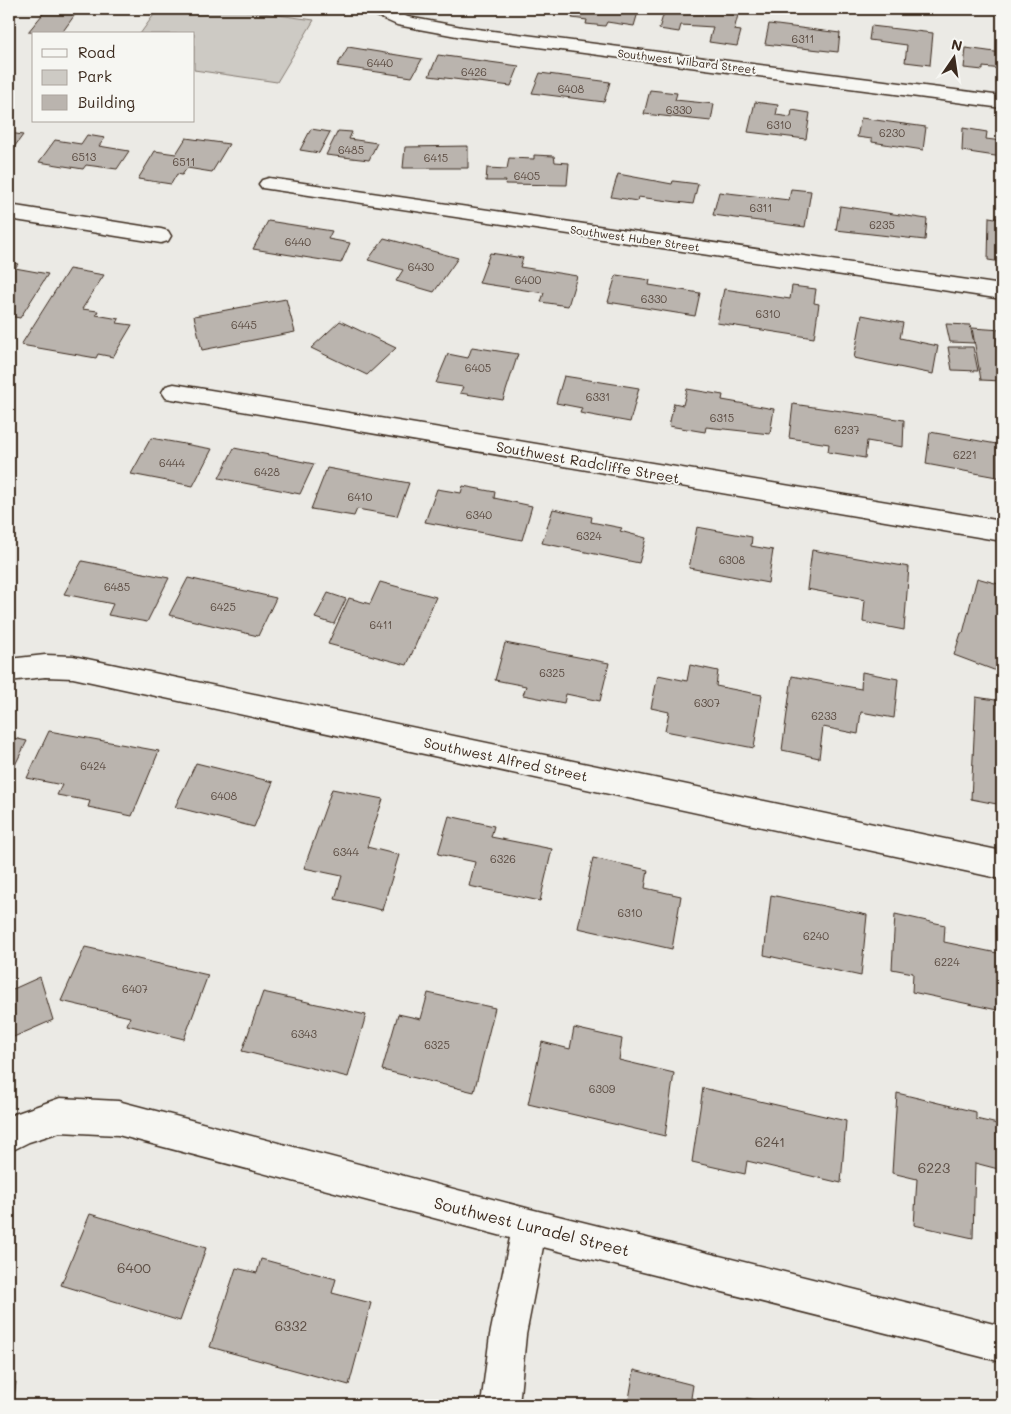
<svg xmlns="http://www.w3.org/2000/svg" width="1011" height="1414" viewBox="0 0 1011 1414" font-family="Mali,sans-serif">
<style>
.green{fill:#cdcac4;stroke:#847a71}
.building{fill:#bab4ae;stroke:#3b2a1e}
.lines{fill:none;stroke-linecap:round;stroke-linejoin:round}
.minor-casing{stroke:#3b2a1e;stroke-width:3}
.minor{fill:#f6f6f2;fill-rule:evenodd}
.labels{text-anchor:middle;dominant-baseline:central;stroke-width:4;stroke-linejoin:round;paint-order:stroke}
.number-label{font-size:11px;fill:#5b4c42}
.far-street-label{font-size:11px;fill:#3b2a1e;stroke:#f6f6f2}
.street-label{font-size:14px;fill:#3b2a1e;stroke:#f6f6f2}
.near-number-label{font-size:14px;fill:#5b4c42}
.near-street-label{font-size:16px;fill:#3b2a1e;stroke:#f6f6f2}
</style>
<rect width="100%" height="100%" fill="#ebeae5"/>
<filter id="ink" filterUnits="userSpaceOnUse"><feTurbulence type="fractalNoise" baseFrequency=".02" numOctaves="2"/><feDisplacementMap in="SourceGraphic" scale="10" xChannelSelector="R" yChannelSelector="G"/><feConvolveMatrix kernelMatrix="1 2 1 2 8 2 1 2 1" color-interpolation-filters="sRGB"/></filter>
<g filter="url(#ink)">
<!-- green -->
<path class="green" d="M158,9H234L314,20L277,82L194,70V34H140Z"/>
<!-- building -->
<g class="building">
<path d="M42,9H79L61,34L28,32L47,9Z"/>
<path d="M575,9H639L634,26L607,22L605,26L586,24L587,20L572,18Z"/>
<path d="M665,9H684L738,15L734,30L741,31L737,46L709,42L713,27L681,25L679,32L659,29Z"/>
<path d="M987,9H1002V14L986,12Z"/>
<path d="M769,24L840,33L838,52L765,44Z"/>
<path d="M871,26L933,33L930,65L905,62L907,45L869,40Z"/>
<path d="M348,47L422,59L412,77L337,66Z"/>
<path d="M966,48L1002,53V69L983,67V70L964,68Z"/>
<path d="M438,55L519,66L511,86L429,76Z"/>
<path d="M540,73L610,82L604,102L532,93Z"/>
<path d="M650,90L677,93L675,100L714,104L711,121L644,114Z"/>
<path d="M755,102L778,105L776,115L791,117L792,110L810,113L806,139L748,132Z"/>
<path d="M861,118L926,127L923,150L872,142V139L857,137Z"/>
<path d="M963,128L987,132L986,139L1002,141V157L962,151Z"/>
<path d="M311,129L330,132L319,153L300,150Z"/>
<path d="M338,131L352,132L349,139L377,143L369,160L326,155Z"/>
<path d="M9,133L23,135L9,154Z"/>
<path d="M87,135L105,138L99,146L129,151L117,169L86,165L83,169L39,162L55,140L81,144Z"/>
<path d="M186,138L229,144L212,172L187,168L182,175L177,174L171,184L138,179L155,151L176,154Z"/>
<path d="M468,146V168H403L405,147Z"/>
<path d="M534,155L554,156L555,162L569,163L567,185L505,184L506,181H486L487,168L507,169L509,158L534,159Z"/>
<path d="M618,174L672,184L673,181L698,184L693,204L638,197L637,201L611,197Z"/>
<path d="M791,189L811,191L805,227L713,215L719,192L789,200Z"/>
<path d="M840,206L927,219L925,240L836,230Z"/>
<path d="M989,217L1002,219V262L988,260Z"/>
<path d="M268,221L332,231L328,239L350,243L341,263L253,249Z"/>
<path d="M384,238L458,258L434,292L396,281L403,270L368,260Z"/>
<path d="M490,253L523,258L520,267L577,276L568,306L541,302L544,293L479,283Z"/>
<path d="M9,262L18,264L15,268L48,274L20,318L9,316Z"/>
<path d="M69,269L104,275L82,309L98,311L96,315L119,319L117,323L132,325L113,357L98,354L96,358L21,345Z"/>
<path d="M616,275L650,280L649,285L700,293L695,316L608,302Z"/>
<path d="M792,286L816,289L814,303L819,304L814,338L717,323L724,289L790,299Z"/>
<path d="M286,299L295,332L202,350L194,316Z"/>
<path d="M862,315L903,323L900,338L938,346L933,374L854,358Z"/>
<path d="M340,321L396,348L367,375L311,348Z"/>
<path d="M946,324L970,325L974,343L950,342Z"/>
<path d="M972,328L1002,330V381L981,380Z"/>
<path d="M472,347L518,354L503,400L460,393L463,387L436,383L448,354L468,358Z"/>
<path d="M948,347H973L978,371L952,370Z"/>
<path d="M564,376L639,388L630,422L580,413L582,408L556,403Z"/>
<path d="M687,389L723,395L722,400L774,409L770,434L706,427L705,432L669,426L674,403L683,405Z"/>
<path d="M793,404L904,420L903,447L867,441L865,458L828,452L829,444L789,438Z"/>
<path d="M930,432L1002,445V478L926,464Z"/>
<path d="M151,438L212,449L193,486L131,474Z"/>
<path d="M234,448L314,464L300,494L219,478Z"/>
<path d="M327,468L409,483L397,516L357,509L354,516L311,509Z"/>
<path d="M463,486L495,492L494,498L532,506L522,540L425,522L437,489L461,493Z"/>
<path d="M553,509L592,517L591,522L622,528L620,531L646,538L639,563L542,543Z"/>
<path d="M697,527L752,537L751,546L773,550L768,583L689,568Z"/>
<path d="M812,550L909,567L904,630L863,622L865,600L807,589Z"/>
<path d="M82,561L169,578L147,622L108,615L113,604L64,594Z"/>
<path d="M188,578L276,598L258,636L169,615Z"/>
<path d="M977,578L1002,585V634L1000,646L1002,647V673L954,655L961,633H963Z"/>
<path d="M380,582L436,597L407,665L328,644L349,598L370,604Z"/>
<path d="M328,593L346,599L334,624L315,618Z"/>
<path d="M505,643L609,663L600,701L566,694L564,703L523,695L526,686L495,680Z"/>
<path d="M690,665L718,671L716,686L762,695L754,748L665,731L669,712L651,708L658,675L687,681Z"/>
<path d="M862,672L898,679L894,718L861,712L858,734L823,727L819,758L782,750L792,676L861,689Z"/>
<path d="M976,697L1002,701V805L971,799Z"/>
<path d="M49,731L159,751L132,816L88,807L90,801L57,795L62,785L27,778Z"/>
<path d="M9,737L27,741L9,777Z"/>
<path d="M196,763L273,782L254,827L175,807Z"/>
<path d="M332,789L383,799L367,847L399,855L382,910L335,899L342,876L304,868Z"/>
<path d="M449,816L494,826L491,837L552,849L540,901L469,886L475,862L438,854Z"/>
<path d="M593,858L648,870L645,888L681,896L672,949L578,928Z"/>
<path d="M771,895L867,915L861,976L764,955Z"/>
<path d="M895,914L945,925L944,942L1002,954V1011L912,992L913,973L892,969Z"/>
<path d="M85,947L208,975L184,1039L127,1025L130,1017L61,1001Z"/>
<path d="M40,977L53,1020L9,1039V991Z"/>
<path d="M263,992L366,1015L348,1077L242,1051Z"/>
<path d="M428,993L495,1008L474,1092L382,1070L398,1014L421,1019Z"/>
<path d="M574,1028L622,1039L619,1060L674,1073L665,1136L528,1104L542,1042L570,1049Z"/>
<path d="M703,1088L846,1121L841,1183L747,1161L745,1174L692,1162Z"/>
<path d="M897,1093L976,1112V1119L1002,1125V1170L975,1163L973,1238L914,1225L917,1179L892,1173Z"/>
<path d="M90,1214L206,1248L180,1321L61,1285Z"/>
<path d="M261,1259L336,1279L332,1293L371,1303L349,1385L210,1347L236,1268L257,1273Z"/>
<path d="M634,1370L693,1385L691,1398L718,1405H628Z"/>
<path d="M9,1382H16L13,1405H9Z"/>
<path d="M747,1398L775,1405H747Z"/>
</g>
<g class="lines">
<defs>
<g id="minor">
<path d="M367,9H390L408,17L462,27L1002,96V108L462,37L397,25L370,13Z"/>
<path d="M269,178L1002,285V299L262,188L259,184L262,180Z"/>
<path d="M9,205L161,229L168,231L171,236L168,241L161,243L9,219Z"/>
<path d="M174,384L1002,521V541L166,398L162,392L166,386Z"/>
<path d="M45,655L73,656L1002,851V879L73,678L45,677L9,681V659Z"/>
<path d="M60,1098L118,1101L530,1209L1002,1326V1362L543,1247L526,1335L519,1405H481L490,1335L510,1238L118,1135L60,1132L29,1142L9,1152V1116Z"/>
</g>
</defs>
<!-- minor casing -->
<use href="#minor" class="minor-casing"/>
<!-- minor -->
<use href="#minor" class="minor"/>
</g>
</g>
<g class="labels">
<!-- number labels -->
<g class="number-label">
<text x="803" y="38">6311</text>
<text x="380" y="62">6440</text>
<text x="474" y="71">6426</text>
<text x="571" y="88">6408</text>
<text x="679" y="109">6330</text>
<text x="779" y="124">6310</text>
<text x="892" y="132">6230</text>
<text x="351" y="149">6485</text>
<text x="84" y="156">6513</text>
<text x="436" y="157">6415</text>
<text x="184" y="161">6511</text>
<text x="527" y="175">6405</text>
<text x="761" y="207">6311</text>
<text x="882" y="224">6235</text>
<text x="298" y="241">6440</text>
<text x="421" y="266">6430</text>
<text x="528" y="279">6400</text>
<text x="654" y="298">6330</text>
<text x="768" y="313">6310</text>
<text x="244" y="324">6445</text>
<text x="478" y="367">6405</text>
<text x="598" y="396">6331</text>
<text x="722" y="417">6315</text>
<text x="847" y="429">6237</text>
<text x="965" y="454">6221</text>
<text x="172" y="462">6444</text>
<text x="267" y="471">6428</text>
<text x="360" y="496">6410</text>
<text x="479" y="514">6340</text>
<text x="589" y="535">6324</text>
<text x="732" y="559">6308</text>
<text x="117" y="586">6485</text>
<text x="223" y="606">6425</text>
<text x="381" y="624">6411</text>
<text x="552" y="672">6325</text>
<text x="707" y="702">6307</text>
<text x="824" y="715">6233</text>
<text x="93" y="765">6424</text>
<text x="224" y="795">6408</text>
<text x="346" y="851">6344</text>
<text x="503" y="858">6326</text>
<text x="630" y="912">6310</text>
<text x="816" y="935">6240</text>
<text x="947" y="961">6224</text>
<text x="135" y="988">6407</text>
<text x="304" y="1033">6343</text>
<text x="437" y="1044">6325</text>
<text x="602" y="1088">6309</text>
</g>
<!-- far-street labels -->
<g class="far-street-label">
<text transform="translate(687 61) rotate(7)">Southwest Wilbard Street</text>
<text transform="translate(635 238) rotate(8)">Southwest Huber Street</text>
</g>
<!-- street labels -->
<g class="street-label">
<text transform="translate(588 462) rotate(10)">Southwest Radcliffe Street</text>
<text transform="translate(506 759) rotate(12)">Southwest Alfred Street</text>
</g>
<!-- near-number labels -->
<g class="near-number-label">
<text x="770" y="1141">6241</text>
<text x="934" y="1167">6223</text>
<text x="134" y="1267">6400</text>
<text x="291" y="1325">6332</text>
</g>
<!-- near-street labels -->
<g class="near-street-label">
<text transform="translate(532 1226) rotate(14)">Southwest Luradel Street</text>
</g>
</g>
<!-- margin -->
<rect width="1011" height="1414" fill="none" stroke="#f6f6f2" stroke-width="30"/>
<rect x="15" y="15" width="981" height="1384" fill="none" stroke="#3b2a1e" stroke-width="2" filter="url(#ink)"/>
<!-- legend -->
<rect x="32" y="32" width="162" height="90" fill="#f6f6f2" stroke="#aba49d"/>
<rect x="42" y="49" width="25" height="8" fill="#f6f6f2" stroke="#aba49d"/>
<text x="78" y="58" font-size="15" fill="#3b2a1e">Road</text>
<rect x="42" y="70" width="25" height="15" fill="#cdcac4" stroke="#aba49d"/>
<text x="78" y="82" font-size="15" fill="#3b2a1e">Park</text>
<rect x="42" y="95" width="25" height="15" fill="#bab4ae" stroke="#aba49d"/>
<text x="78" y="108" font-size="15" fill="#3b2a1e">Building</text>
<!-- north arrow -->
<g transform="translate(954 58) rotate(13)" stroke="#f6f6f2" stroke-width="4" paint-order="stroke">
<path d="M0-4L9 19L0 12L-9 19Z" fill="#3b2a1e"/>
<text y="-8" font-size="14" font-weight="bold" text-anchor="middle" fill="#3b2a1e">N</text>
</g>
</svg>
